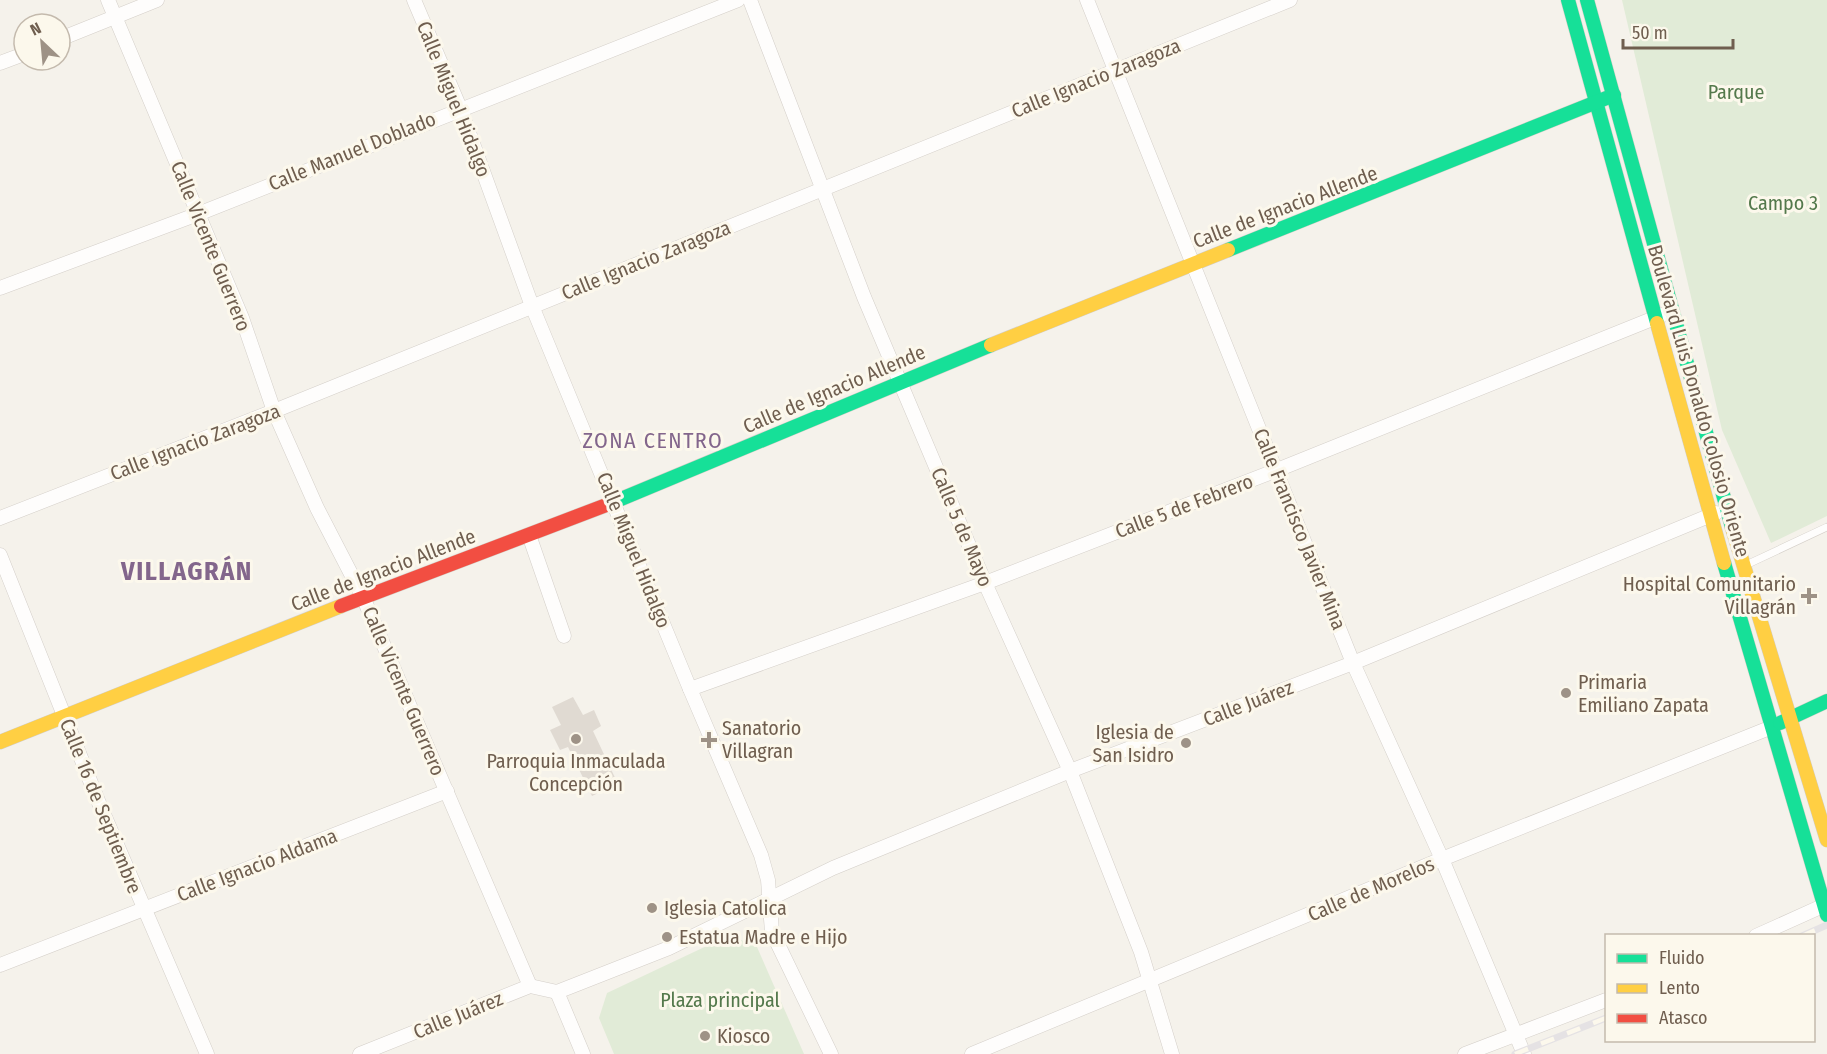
<svg xmlns="http://www.w3.org/2000/svg" width="1827" height="1054" viewBox="0 0 1827 1054" font-family="'Fira Sans Condensed',sans-serif">
<style>
.green{fill:#e1ebd7}
.building{fill:#e0dad2}
.lines{fill:none;stroke-linecap:round;stroke-linejoin:round}
.lane-casing{stroke:#d4cfc9;stroke-width:8}
.street-casing{stroke:#d4cfc9;stroke-width:15}
.fast-casing{stroke:#d3cec6;stroke-width:15}
.slow-casing{stroke:#d3cec6;stroke-width:15}
.jam-casing{stroke:#d3cec6;stroke-width:15}
.lane{stroke:#fefdfc;stroke-width:7}
.street{stroke:#fefdfc;stroke-width:14}
.fast{stroke:#16e098;stroke-width:14}
.slow{stroke:#ffcf43;stroke-width:14}
.jam{stroke:#f24e42;stroke-width:14}
.rail-casing{stroke:#e5e2e4;stroke-width:7}
.rail{stroke:#fcf8ec;stroke-width:4.5;stroke-dasharray:14;stroke-linecap:butt}
.poi-dot{fill:#9e9286;stroke:#fcf8ec;stroke-width:2}
.labels{text-anchor:middle;dominant-baseline:central;stroke-width:6;stroke-linejoin:round;paint-order:stroke}
.street-label{font-size:20px;fill:#6f5e4f;stroke:#fcf8ec}
.park-label{font-size:20px;fill:#54794c;stroke:#fcf8ec}
.poi-label{font-size:20px;fill:#6f5e4f;stroke:#fcf8ec;text-anchor:start}
.quarter-label{font-size:22px;letter-spacing:1.5px;fill:#83668c;stroke:#fcf8ec}
.district-label{font-size:26px;font-weight:bold;letter-spacing:1.5px;fill:#83668c;stroke:#fcf8ec}
</style>
<rect width="100%" height="100%" fill="#f5f2eb"/>
<!-- green -->
<g class="green">
<path d="M1622,0H1827V516L1771,543L1722,430Z"/>
<path d="M730,935L757,947L804,1054H614L599,1018L607,993Z"/>
</g>
<!-- building -->
<path class="building" d="M573,697L583,715L594,710L601,726L593,731L618,784L592,796L568,747L560,750L550,730L561,725L552,707Z"/>
<g class="lines">
<defs>
<path id="lane" d="M1746,565L1827,527"/>
<g id="street">
<path d="M108,0L242,318L274,411L317,508L363,597L530,986"/>
<path d="M414,0L460,108L532,306L690,689L761,855L768,880L772,932L831,1054"/>
<path d="M750,0L864,297L985,583L1070,771L1141,952L1172,1054"/>
<path d="M1087,0L1353,663L1442,859L1524,1054"/>
<path d="M60,39L157,0"/>
<path d="M0,63L24,54"/>
<path d="M0,288L198,214L738,0"/>
<path d="M0,518L274,411L1290,0"/>
<path d="M529,535L564,636"/>
<path d="M0,555L99,803L207,1054"/>
<path d="M690,689L985,583L1277,470L1662,315"/>
<path d="M1756,936L1827,904"/>
<path d="M0,965L447,791"/>
<path d="M557,992L669,948L833,868L1070,771L1353,663L1716,513"/>
<path d="M557,992L583,1054"/>
<path d="M360,1054L530,986L557,992"/>
<path d="M972,1054L1442,859L1772,727"/>
<path d="M1465,1054L1606,1000"/>
</g>
<g id="fast">
<path d="M1568,0L1657,323"/>
<path d="M1587,0L1732,527"/>
<path d="M1228,250L1614,95"/>
<path d="M609,504L991,345"/>
<path d="M1724,563L1827,915"/>
<path d="M1780,723L1827,701"/>
</g>
<g id="slow">
<path d="M1657,323L1724,563"/>
<path d="M991,345L1228,250"/>
<path d="M1732,527L1827,840"/>
<path d="M0,742L341,606"/>
</g>
<path id="jam" d="M341,606L609,504"/>
</defs>
<!-- lane casing -->
<use href="#lane" class="lane-casing"/>
<!-- street casing -->
<use href="#street" class="street-casing"/>
<!-- fast casing -->
<use href="#fast" class="fast-casing"/>
<!-- slow casing -->
<use href="#slow" class="slow-casing"/>
<!-- jam casing -->
<use href="#jam" class="jam-casing"/>
<!-- lane -->
<use href="#lane" class="lane"/>
<!-- street -->
<use href="#street" class="street"/>
<!-- fast -->
<use href="#fast" class="fast"/>
<!-- slow -->
<use href="#slow" class="slow"/>
<!-- jam -->
<use href="#jam" class="jam"/>
<defs>
<g id="rail">
<path d="M1802,936L1827,925"/>
<path d="M1515,1054L1606,1018"/>
</g>
</defs>
<!-- rail casing -->
<use href="#rail" class="rail-casing"/>
<!-- rail -->
<use href="#rail" class="rail"/>
</g>
<!-- markers -->
<g class="poi-dot">
<path d="M1806 587h6v6h6v6h-6v6h-6v-6h-6v-6h6z"/>
<circle cx="1566" cy="693" r="6"/>
<circle cx="576" cy="739" r="6"/>
<path d="M706 731h6v6h6v6h-6v6h-6v-6h-6v-6h6z"/>
<circle cx="1186" cy="743" r="6"/>
<circle cx="652" cy="908" r="6"/>
<circle cx="667" cy="937" r="6"/>
<circle cx="705" cy="1036" r="6"/>
</g>
<g class="labels">
<!-- street labels -->
<g class="street-label">
<text transform="translate(1096 78) rotate(-22)">Calle Ignacio Zaragoza</text>
<text transform="translate(454 99) rotate(68)">Calle Miguel Hidalgo</text>
<text transform="translate(352 151) rotate(-22)">Calle Manuel Doblado</text>
<text transform="translate(1285 207) rotate(-21)">Calle de Ignacio Allende</text>
<text transform="translate(211 246) rotate(68)">Calle Vicente Guerrero</text>
<text transform="translate(646 260) rotate(-22)">Calle Ignacio Zaragoza</text>
<text transform="translate(834 389) rotate(-23)">Calle de Ignacio Allende</text>
<text transform="translate(1699 401) rotate(74)">Boulevard Luis Donaldo Colosio Oriente</text>
<text transform="translate(195 442) rotate(-21)">Calle Ignacio Zaragoza</text>
<text transform="translate(1184 506) rotate(-21)">Calle 5 de Febrero</text>
<text transform="translate(962 527) rotate(67)">Calle 5 de Mayo</text>
<text transform="translate(1300 529) rotate(68)">Calle Francisco Javier Mina</text>
<text transform="translate(634 550) rotate(68)">Calle Miguel Hidalgo</text>
<text transform="translate(383 570) rotate(-21)">Calle de Ignacio Allende</text>
<text transform="translate(404 691) rotate(67)">Calle Vicente Guerrero</text>
<text transform="translate(1248 703) rotate(-21)">Calle Juárez</text>
<text transform="translate(101 806) rotate(68)">Calle 16 de Septiembre</text>
<text transform="translate(257 865) rotate(-21)">Calle Ignacio Aldama</text>
<text transform="translate(1371 889) rotate(-23)">Calle de Morelos</text>
<text transform="translate(458 1015) rotate(-22)">Calle Juárez</text>
</g>
<!-- park labels -->
<g class="park-label">
<text x="1736" y="92">Parque</text>
<text x="1783" y="203">Campo 3</text>
<text x="720" y="1000">Plaza principal</text>
</g>
<!-- poi labels -->
<g class="poi-label">
<text x="1796" y="584" text-anchor="end">Hospital Comunitario<tspan x="1796" dy="23">Villagrán</tspan></text>
<text x="1578" y="682">Primaria<tspan x="1578" dy="23">Emiliano Zapata</tspan></text>
<text x="722" y="728">Sanatorio<tspan x="722" dy="23">Villagran</tspan></text>
<text x="1174" y="732" text-anchor="end">Iglesia de<tspan x="1174" dy="23">San Isidro</tspan></text>
<text x="576" y="761" text-anchor="middle">Parroquia Inmaculada<tspan x="576" dy="23">Concepción</tspan></text>
<text x="664" y="908">Iglesia Catolica</text>
<text x="679" y="937">Estatua Madre e Hijo</text>
<text x="717" y="1036">Kiosco</text>
</g>
<!-- quarter labels -->
<g class="quarter-label">
<text x="653" y="440">ZONA CENTRO</text>
</g>
<!-- district labels -->
<g class="district-label">
<text x="187" y="571">VILLAGRÁN</text>
</g>
</g>
<!-- legend -->
<rect x="1605" y="934" width="210" height="108" fill="#fcf8ec" stroke="#c4baad" stroke-width="1.5"/>
<rect x="1617" y="954" width="30" height="9" fill="#16e098" stroke="#c4baad" stroke-width="1.5"/>
<text x="1659" y="964" font-size="18" fill="#6f5e4f">Fluido</text>
<rect x="1617" y="984" width="30" height="9" fill="#ffcf43" stroke="#c4baad" stroke-width="1.5"/>
<text x="1659" y="994" font-size="18" fill="#6f5e4f">Lento</text>
<rect x="1617" y="1014" width="30" height="9" fill="#f24e42" stroke="#c4baad" stroke-width="1.5"/>
<text x="1659" y="1024" font-size="18" fill="#6f5e4f">Atasco</text>
<!-- north arrow -->
<g transform="translate(42 42) rotate(334)"><circle r="28" fill="#fcf8ec" stroke="#c4baad" stroke-width="1.5"/>
<path d="M0-4.5L10 22L0 15L-10 22Z" fill="#9e9286"/>
<text y="-9" font-size="16" font-weight="bold" text-anchor="middle" fill="#6f5e4f">N</text>
</g>
<!-- scale -->
<path d="M1623 39v9h110v-9" fill="none" stroke="#6f5e4f" stroke-width="3"/>
<text x="1632" y="39" font-size="18" fill="#6f5e4f" stroke="#fcf8ec" stroke-width="4.5" paint-order="stroke">50 m</text>
</svg>
